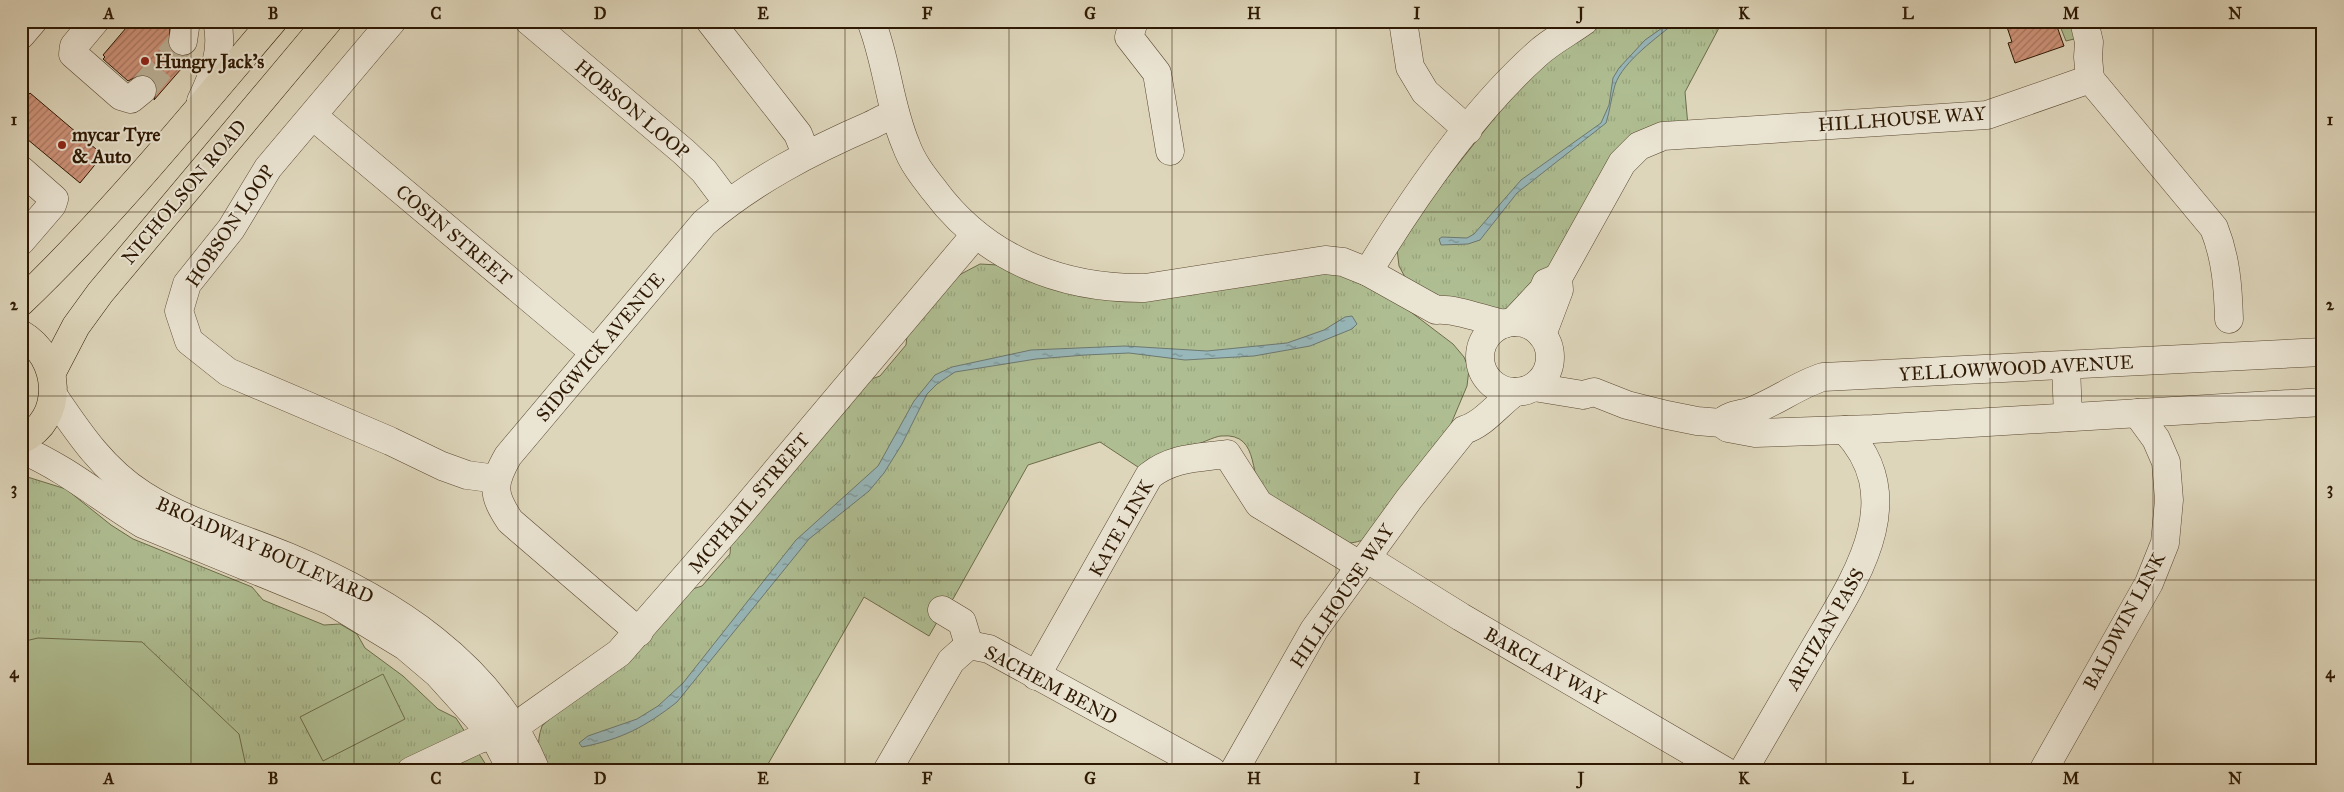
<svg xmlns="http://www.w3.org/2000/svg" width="2344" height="792" viewBox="0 0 2344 792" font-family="'IM FELL Great Primer',serif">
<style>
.park{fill:url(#park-tufts);stroke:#6e6c4a}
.garden{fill:#afbe92;stroke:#6e6c4a}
.water{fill:url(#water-ripples);stroke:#6d7871}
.building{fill:url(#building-hatch);stroke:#2e1903}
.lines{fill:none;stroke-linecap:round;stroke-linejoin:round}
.minor-tunnel{stroke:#bbb096;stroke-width:28;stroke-dasharray:28 14;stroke-linecap:butt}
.minor-casing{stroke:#5a4831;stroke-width:29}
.major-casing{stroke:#2e1903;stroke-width:29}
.minor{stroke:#eae4d3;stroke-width:28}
.major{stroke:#ded6bb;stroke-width:28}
.grid{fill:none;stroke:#2e1903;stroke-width:1;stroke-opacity:0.55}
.poi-dot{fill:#8f2418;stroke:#eae4d3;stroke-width:2}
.labels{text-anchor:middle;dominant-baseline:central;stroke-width:4;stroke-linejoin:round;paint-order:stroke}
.poi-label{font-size:19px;font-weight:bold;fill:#2e1903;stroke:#eae4d3;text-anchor:start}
.street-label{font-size:19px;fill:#2e1903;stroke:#eae4d3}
.neatline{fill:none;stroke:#2e1903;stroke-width:2}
.grid-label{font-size:16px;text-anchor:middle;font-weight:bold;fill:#2e1903}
</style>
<defs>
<pattern id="park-tufts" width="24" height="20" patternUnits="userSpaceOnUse" patternTransform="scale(1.25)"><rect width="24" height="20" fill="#afbe92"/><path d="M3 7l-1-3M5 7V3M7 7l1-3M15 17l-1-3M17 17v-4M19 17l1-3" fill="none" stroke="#97a37c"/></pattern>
<pattern id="water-ripples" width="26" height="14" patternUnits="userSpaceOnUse" patternTransform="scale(1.25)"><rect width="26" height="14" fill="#97b7ba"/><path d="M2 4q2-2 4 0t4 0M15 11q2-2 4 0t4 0" fill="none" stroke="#7c9495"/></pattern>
<pattern id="building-hatch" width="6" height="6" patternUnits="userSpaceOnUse" patternTransform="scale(1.25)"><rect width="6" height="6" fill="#ce937a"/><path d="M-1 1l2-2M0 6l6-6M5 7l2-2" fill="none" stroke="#a87762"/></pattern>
</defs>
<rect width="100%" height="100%" fill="#ded6bb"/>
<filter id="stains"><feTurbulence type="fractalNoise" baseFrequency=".004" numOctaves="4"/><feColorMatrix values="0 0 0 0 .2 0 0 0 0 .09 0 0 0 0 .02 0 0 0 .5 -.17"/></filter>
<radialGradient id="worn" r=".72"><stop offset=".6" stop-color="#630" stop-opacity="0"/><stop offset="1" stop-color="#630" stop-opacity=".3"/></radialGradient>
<!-- park -->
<g class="park">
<path d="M1607,21H1726L1720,26L1685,92L1688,126L1646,133L1551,269L1506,315L1455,308L1406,279L1399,266L1397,249L1432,197L1500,111L1543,64L1579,37Z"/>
<path d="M2058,21H2073L2078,38L2066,41Z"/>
<path d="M980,264L998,265L1058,290L1082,296L1136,300L1309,272L1350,276L1399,303L1453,344L1464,357L1469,369L1467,386L1448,431L1371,538C1362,540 1353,544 1344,543C1338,542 1272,506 1267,501C1247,482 1263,432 1221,436C1209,437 1158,464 1144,471L1100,442L1028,465L953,599L948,603L929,636L864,597L764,771H546C538,754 536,744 542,726L689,590L702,586L730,554L731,540L866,381L880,376L906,345L907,336L935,300L961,274Z"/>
<path d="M21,475L66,489L111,525L133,539L252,587L263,600L324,625L340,624L357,634L365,648L403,676L438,709L456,718L490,771H21Z"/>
</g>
<!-- garden -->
<g class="garden">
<path d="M38,638L142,642L239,734L247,771H21V642Z"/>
<path d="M383,674L405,719L323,761L300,717Z"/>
</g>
<!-- water -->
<g class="water">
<path d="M1672,21H1677C1658,37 1623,61 1615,85C1611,98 1610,111 1606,123L1517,193L1480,240L1468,244L1441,245L1439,239L1442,237L1467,238L1474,234L1521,180L1601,123L1609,105L1613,78L1619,68L1645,40Z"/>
<path d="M1352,316L1357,324L1352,329L1310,346L1254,356L1185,360L1129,353L1085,355L1036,359L955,372L937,384L927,394L902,444L884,473L869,491L809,539L677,702C645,727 622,739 582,747L579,743L588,736L637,719L658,706L683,683L796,540L878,466L914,401L935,375L952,367L1031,350L1125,346L1207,351L1287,343L1324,330L1345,317Z"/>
</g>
<!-- building -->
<g class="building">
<path d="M132,21H165L170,25L169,47L174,53L184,56L188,61L154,100L157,88L154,80L148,76L140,75L128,81L103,59L105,57L103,55Z"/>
<path d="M2005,21H2055L2064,46L2015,63L2008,43L2012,42Z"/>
<path d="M30,93L103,155L80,183L21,134V103Z"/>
</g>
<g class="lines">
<!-- minor-tunnel -->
<path class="minor-tunnel" d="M142,90L183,41"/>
<defs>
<g id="minor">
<path d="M95,21L74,46L73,54L121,96L131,99L142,90"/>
<path d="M392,21L268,168L231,229L187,284L179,311L189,341L228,372L390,441L442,466L467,475L497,479"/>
<path d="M529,21L684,152L704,171L728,203"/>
<path d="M710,21L798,134L806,154"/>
<path d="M871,21C887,61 889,105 906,145C912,162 923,176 934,190C985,259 1061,289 1145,288L1325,260L1343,262L1368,272L1436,310C1455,308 1484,320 1504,324"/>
<path d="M1134,21L1129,37L1157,73L1170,151"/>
<path d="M1403,21L1410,67L1425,92L1468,130"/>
<path d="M2084,21L2089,42L2088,57L2090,79"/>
<path d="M21,35L33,21"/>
<path d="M183,41L186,21"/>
<path d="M201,101C214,74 224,50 217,21"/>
<path d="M313,116L595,353"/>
<path d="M21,170L54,199L52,205L21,241"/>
<path d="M1368,272C1413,198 1472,112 1537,54C1551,41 1569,32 1584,21"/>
<path d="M1513,322L1543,290L1546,283L1558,278"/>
<circle cx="1515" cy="357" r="35"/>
<path d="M1542,335L1559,290L1558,278L1622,163L1639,146L1663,136L1987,115L2090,79L2214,228C2226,258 2228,287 2229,319"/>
<path d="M2066,366L2068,417"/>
<path d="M1534,387L1583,395L1594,392L1627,405L1667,415L1697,421L1721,423L1728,428L1755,433L1873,429L2323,402"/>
<path d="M53,395C78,432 103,470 143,495C187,523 240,537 288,557C390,600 492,663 536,771"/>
<path d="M1721,423C1729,415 1738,415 1749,412C1775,403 1797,385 1823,377L2323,352"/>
<path d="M21,449C69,470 100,498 143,524L331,601L405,646L438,674L494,736L512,771"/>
<path d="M1366,558L1461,617L1725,771"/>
<path d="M942,610L962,622L969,645"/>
<path d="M639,632L510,521C492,494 492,484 508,456L704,223C753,181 811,151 871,125C879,121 886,117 895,114"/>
<path d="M1036,676L1149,476C1173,457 1198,458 1227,454L1259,504L1361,566"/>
<path d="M411,771L477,740L513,728L619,653L736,519L975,235"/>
<path d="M887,771L951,661L969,645L989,649L1212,771"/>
<path d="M1234,771L1314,630L1409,499L1464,430C1484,424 1498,404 1515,392"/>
<path d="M1743,771C1767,730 1790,690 1814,649C1853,582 1912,500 1845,430"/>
<path d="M2043,771L2149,583L2165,543L2169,500L2166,462L2156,439L2137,413"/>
</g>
<g id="major">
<path d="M21,302C112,215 191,117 273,21"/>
<path d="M21,334C61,357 66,419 21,440"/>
<path d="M52,372L76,326L100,293L328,21"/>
</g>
</defs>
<!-- minor casing -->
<use href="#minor" class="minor-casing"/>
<!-- major casing -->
<use href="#major" class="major-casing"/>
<!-- minor -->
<use href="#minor" class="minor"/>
<!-- major -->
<use href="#major" class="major"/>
</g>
<!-- grid -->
<path class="grid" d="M191,21V771M354,21V771M518,21V771M682,21V771M845,21V771M1009,21V771M1172,21V771M1336,21V771M1499,21V771M1662,21V771M1826,21V771M1990,21V771M2153,21V771M21,212H2323M21,396H2323M21,580H2323"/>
<!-- markers -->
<g class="poi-dot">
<circle cx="145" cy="61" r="5"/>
<circle cx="62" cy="145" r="5"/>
</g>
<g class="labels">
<!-- poi labels -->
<g class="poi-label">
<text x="155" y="61">Hungry Jack's</text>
<text x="72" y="134">mycar Tyre<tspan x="72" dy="22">&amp; Auto</tspan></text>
</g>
<!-- street labels -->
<g class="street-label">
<text transform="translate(632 109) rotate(40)">HOBSON LOOP</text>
<text transform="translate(1902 119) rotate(-4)">HILLHOUSE WAY</text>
<text transform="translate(184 192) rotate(-50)">NICHOLSON ROAD</text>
<text transform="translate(230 226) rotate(-56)">HOBSON LOOP</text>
<text transform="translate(454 235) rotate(40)">COSIN STREET</text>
<text transform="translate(600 347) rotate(-50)">SIDGWICK AVENUE</text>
<text transform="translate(2016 368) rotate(-3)">YELLOWWOOD AVENUE</text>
<text transform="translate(749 503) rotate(-50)">MCPHAIL STREET</text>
<text transform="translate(1121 528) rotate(-60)">KATE LINK</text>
<text transform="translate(265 550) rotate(24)">BROADWAY BOULEVARD</text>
<text transform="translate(1342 596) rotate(-56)">HILLHOUSE WAY</text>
<text transform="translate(2124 621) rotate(-62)">BALDWIN LINK</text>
<text transform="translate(1825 629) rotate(-60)">ARTIZAN PASS</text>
<text transform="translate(1545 666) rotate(30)">BARCLAY WAY</text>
<text transform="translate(1051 685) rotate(28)">SACHEM BEND</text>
</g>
</g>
<!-- margin -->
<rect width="2344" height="792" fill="none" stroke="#ded6bb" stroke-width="55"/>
<rect x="28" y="28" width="2288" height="736" class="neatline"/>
<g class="grid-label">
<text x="109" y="19">A</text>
<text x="273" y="19">B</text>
<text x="436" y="19">C</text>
<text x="600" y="19">D</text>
<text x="763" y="19">E</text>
<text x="927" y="19">F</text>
<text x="1090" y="19">G</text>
<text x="1254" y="19">H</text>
<text x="1417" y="19">I</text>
<text x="1581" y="19">J</text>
<text x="1744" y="19">K</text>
<text x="1908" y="19">L</text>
<text x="2071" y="19">M</text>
<text x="2235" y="19">N</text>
<text x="14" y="125">1</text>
<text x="2330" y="125">1</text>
<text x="14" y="310">2</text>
<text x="2330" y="310">2</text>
<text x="14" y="494">3</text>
<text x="2330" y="494">3</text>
<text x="14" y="678">4</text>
<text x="2330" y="678">4</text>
<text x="109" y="784">A</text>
<text x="273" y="784">B</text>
<text x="436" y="784">C</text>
<text x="600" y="784">D</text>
<text x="763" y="784">E</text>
<text x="927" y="784">F</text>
<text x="1090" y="784">G</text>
<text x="1254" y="784">H</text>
<text x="1417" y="784">I</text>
<text x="1581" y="784">J</text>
<text x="1744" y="784">K</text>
<text x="1908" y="784">L</text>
<text x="2071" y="784">M</text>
<text x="2235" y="784">N</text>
</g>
<rect width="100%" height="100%" filter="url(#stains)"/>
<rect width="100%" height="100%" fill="url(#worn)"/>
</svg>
